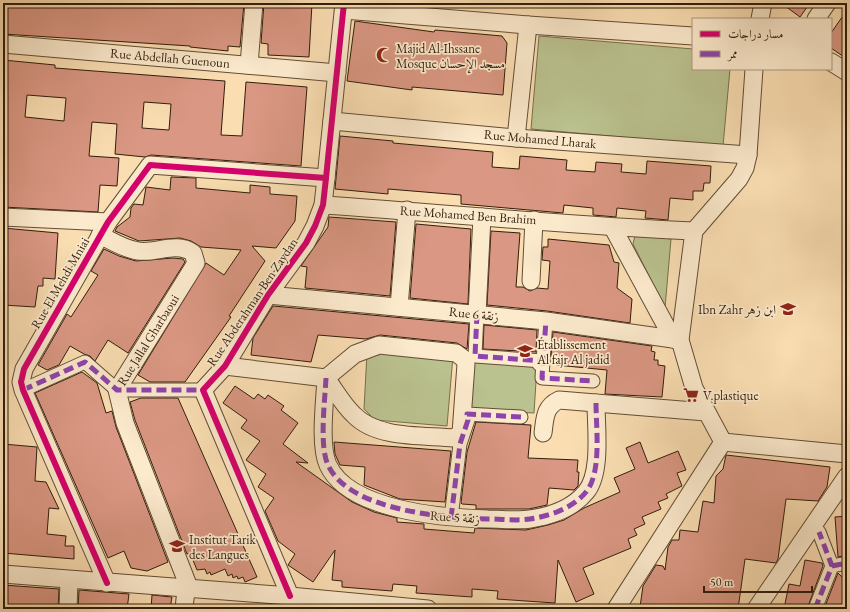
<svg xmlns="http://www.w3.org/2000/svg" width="850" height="612" viewBox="0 0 850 612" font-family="'EB Garamond',Amiri,serif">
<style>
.green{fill:#bac28f;stroke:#76704d}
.building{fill:#da9783;stroke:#311d0b;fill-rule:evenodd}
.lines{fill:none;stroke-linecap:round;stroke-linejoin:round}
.pedestrian-casing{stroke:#634d35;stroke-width:15}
.minor-casing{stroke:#634d35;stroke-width:19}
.pedestrian{stroke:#fceacd;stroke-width:13}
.minor{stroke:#fceacd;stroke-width:17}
.quiet{stroke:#8e44ad;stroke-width:5;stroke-dasharray:10 5;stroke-linecap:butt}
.cycleway-casing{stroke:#fceacd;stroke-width:8}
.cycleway{stroke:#d6006c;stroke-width:6}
.labels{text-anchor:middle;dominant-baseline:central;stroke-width:3.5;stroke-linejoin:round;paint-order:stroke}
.poi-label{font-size:13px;fill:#311d0b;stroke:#fceacd;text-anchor:start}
.street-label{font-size:13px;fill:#311d0b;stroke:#fceacd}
</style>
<rect width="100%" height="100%" fill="#fadeb2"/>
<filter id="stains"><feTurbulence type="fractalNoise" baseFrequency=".005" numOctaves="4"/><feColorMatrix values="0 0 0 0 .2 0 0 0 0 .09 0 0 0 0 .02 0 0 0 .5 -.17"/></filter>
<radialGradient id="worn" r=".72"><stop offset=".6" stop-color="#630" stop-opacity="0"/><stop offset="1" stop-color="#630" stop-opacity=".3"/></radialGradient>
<!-- green -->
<g class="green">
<path d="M539,36L693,49V69H730L723,146L531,129Z"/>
<path d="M635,235L671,239L665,308L633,244Z"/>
<path d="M367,353L453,356L447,426L375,420L364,409Z"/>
<path d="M468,359L537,366L534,413L468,410C476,392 472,377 468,359Z"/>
</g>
<!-- building -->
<g class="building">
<path d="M3,3L85,6V3H244L240,47L228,46V51L190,47V46L3,34Z"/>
<path d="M264,3H312L309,57L268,55V44L261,43Z"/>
<path d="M781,3H810L800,17Z"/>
<path d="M847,10V59L831,48V33Z"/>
<path d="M355,21L434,32L435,30L502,36L507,43L503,95L412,87V90L347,81Z"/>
<path d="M3,60L55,65V68L225,81L221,135L242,136L246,82L307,87L301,166L151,155L145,157L115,154L117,124L92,122L89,156L119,158L117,186L100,185L98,212L3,207L5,139H3ZM27,95L66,98L64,121L25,117ZM144,102L171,104L169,130L142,128Z"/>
<path d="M340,136L393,141V143L493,152L492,167L519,169L520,156L567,160L566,170L595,172L596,162L622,164L621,172L646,174L647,161L711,166L710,183H704L703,191H693V200L670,198L668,220L645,218L646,211L617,208L616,217L593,215V208L564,205L563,213L461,204V195L388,189V194L335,189Z"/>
<path d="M171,177L196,178V188L250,193V185L270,187V194L297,196L295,221L276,248L252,246L265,261L229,316L231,317L185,382H150L138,375L206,263L224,275L241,250L201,247L191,241L180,238L139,241L115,231L117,227L130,217L131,208L134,204L143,205L146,187L170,190Z"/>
<path d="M329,217L396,222L390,296L305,288L307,267L301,266L328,227Z"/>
<path d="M416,224L471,229L468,304L410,298Z"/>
<path d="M3,228L58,233L55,279L43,278V286H38L35,307L3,305Z"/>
<path d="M491,231L520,233L516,287H523L530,291L537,288L548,289L550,261L542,260L543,247H548V239L609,245L614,262L619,263L617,288L632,299L630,323L547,311L487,305Z"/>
<path d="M104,249L119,256L136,261L173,258L183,259L185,262L128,353L108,340L95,361L90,356L84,354L70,346L59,365L47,370L38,365L67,314L71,317L98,275L91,271Z"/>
<path d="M273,306L469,324L467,349L457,343L380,335L366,339L318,335L311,362L251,355L253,338Z"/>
<path d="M484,325L537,330L536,352L483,349Z"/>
<path d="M553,332L652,346L651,351L655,352L654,360H658V365L665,366L662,397L605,394L607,370L556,365L557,356H551Z"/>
<path d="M82,372L97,383L106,413L112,411L116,427L168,562L147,571L131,568L124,551L108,558L35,393Z"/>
<path d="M235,386L254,399L258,394L265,399L268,395L284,406L281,410L298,423L283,444L308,463L296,462L352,502L374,512L397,518V522L424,524V529L474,533L475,528L526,530L548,525L564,520L584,508L620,492L614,478L635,469L626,448L640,442L648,463L678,451L686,470L677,473L682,486L666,494L668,498L658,502L661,509L642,517L645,524L634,529L637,535L628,539L631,548L583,568L594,594L576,602L558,560L555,603L497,599L498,591L472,589V597L416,593L417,586L393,584L392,591L342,587V581L332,580L335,550L313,582L288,565L295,554L278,541L265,511L274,498L258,487L266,474L246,460L260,441L241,428L247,420L223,403Z"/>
<path d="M141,398H178L257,577L245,582L243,577L238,579L237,576L233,578L232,574L228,576L225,569L211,575L210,572L207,574L205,569L197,570L190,553L187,554L135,420L130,402Z"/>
<path d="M476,422L531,425L528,458L578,460L577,472H579L578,486L574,490L549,488L547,505L529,509H476V505L462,504L461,503L467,452Z"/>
<path d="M334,442L451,451L445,502L400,499L364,485L365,467L340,465L335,454Z"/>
<path d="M3,444L37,447L35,481L46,482L59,509L49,508L47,534L66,536L65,546H74V559L3,553Z"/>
<path d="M726,455L830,467L827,487L818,501L786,499L778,559L776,563L745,559L738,609L640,607L643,586L656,565L663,566L665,570L668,547L672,540H679L680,530L698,532L703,501L714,503L716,476L723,469Z"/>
<path d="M847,516V555L838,557L835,517Z"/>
<path d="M805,560L822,563L823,566L807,609H784L789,584L800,586Z"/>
<path d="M838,573L847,582V609H824Z"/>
<path d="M3,585L59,589L58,609H3Z"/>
<path d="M79,590L129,594L127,609H78Z"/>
<path d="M152,595L172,597L170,609H151Z"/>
</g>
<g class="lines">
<defs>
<g id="pedestrian">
<path d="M477,314L475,356L543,361L542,378L593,381"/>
<path d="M539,364L543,361L546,321"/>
<path d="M23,390L85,362L117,390H203"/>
<path d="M451,518L460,444L468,420L467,414L521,417"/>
<path d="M832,566L847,563"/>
<path d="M815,609L832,566L819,532"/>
</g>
<g id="minor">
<path d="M344,10L528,25L693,36"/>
<path d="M760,19L763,3"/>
<path d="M816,19L827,3"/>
<path d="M3,44L337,73"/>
<path d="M831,62L847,72"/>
<path d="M249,65L254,3"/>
<path d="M332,121L516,138L748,155"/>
<path d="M516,138L528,25"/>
<path d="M323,205C447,213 570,226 694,231"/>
<path d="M3,217L108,222"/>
<path d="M613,228L673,339"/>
<path d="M100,235C112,241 124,249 138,251C156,254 176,241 193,253L196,263L117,390L125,423L190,590"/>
<path d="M531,281L534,220"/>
<path d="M268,295L546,321L680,340"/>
<path d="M399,307L407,210"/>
<path d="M477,314L482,217"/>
<path d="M379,345L456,353L464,359L466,364L461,433L454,438C423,435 377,439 354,415C343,405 335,390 326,378L355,354Z"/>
<path d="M225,366L326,378C325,400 319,446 328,465C349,511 445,518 488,519C502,519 517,521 530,519C550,516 573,508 586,492C602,473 596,427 596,403"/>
<path d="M543,433C545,419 544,407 559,400L706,412"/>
<path d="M723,442L694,388L680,340L694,231L739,179L745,168L748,155L754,69"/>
<path d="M723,442L847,454"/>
<path d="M3,574L290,596L428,609"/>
<path d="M107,583L23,390L21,382L24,369L108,222L150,165L326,178"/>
<path d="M290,596L203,390L225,366L268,295L306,243L315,226L323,205L326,178L344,3"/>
<path d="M68,609L69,580"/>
<path d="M184,609L186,589"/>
<path d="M616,609L723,442"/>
<path d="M756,609L847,476"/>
</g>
</defs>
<!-- pedestrian casing -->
<use href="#pedestrian" class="pedestrian-casing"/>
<!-- minor casing -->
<use href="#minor" class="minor-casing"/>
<!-- pedestrian -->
<use href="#pedestrian" class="pedestrian"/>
<!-- minor -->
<use href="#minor" class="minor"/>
<!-- quiet -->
<g class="quiet">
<path d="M477,314L475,356L543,361L542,378L593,381"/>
<path d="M539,363L543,361L546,321"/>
<path d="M326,378C325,400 319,446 328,465C349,511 445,518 488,519C502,519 517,521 530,519C550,516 573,508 586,492C602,473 596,427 596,403"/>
<path d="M23,390L85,362L117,390H203"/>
<path d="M451,518L460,444L468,420L467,414L521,417"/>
<path d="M832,566L847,563"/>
<path d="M815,609L832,566L819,532"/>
</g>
<defs>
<g id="cycleway">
<path d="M107,583L23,390L21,382L24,369L108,222L150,165L326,178"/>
<path d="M290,596L203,390L225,366L268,295L306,243L315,226L323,205L326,178L344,3"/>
</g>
</defs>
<!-- cycleway casing -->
<use href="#cycleway" class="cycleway-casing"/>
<!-- cycleway -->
<use href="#cycleway" class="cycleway"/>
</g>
<!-- icons -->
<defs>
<symbol id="mosque-bare" viewBox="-9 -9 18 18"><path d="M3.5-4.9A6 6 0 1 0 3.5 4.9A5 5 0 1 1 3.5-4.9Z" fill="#8f2418" stroke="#fceacd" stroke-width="2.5" paint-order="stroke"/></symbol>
<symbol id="school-bare" viewBox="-9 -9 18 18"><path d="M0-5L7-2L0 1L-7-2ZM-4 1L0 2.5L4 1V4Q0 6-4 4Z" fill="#8f2418" stroke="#fceacd" stroke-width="2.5" paint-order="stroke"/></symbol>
<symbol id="supermarket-bare" viewBox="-9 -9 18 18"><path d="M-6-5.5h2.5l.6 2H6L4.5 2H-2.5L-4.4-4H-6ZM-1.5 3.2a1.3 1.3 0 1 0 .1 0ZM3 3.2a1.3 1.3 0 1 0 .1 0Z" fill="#8f2418" stroke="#fceacd" stroke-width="2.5" paint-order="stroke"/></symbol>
</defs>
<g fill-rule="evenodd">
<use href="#mosque-bare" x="373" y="44" width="22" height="22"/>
<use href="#school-bare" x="777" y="298" width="22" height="22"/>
<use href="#school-bare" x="514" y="340" width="22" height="22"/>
<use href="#supermarket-bare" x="680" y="384" width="22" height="22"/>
<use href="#school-bare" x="166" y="535" width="22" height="22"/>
</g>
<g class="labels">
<!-- poi labels -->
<g class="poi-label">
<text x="396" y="48">Majid Al-Ihssane<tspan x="396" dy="15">Mosque مسجد الإحسان</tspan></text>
<text x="776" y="309" text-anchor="end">Ibn Zahr ابن زهر</text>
<text x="537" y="344">Établissement<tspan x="537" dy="15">Al fajr Al jadid</tspan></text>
<text x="703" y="395">V.plastique</text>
<text x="189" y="539">Institut Tarik<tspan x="189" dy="15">des Langues</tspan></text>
</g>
<!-- street labels -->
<g class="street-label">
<text transform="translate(170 58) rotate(5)">Rue Abdellah Guenoun</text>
<text transform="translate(540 139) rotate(5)">Rue Mohamed Lharak</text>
<text transform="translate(468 215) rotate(4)">Rue Mohamed Ben Brahim</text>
<text transform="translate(60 283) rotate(-60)">Rue El Mehdi Mniai</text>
<text transform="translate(252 302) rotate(-56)">Rue Abderahman Ben Zaydan</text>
<text transform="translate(474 314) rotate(6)">Rue 6 زنقة</text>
<text transform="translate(148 340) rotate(-58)">Rue Jallal Gharbaoui</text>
<text transform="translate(455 517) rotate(4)">Rue 5 زنقة</text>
</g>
</g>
<!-- margin -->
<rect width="850" height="612" fill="none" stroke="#fadeb2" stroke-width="16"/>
<rect x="4" y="4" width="842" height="604" fill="none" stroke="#311d0b" stroke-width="2"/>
<rect x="8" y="8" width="834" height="596" fill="none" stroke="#311d0b"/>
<!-- legend -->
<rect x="692" y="18" width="140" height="52" fill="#fceacd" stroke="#ab987f"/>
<rect x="700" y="31" width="20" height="6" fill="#d6006c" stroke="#ab987f"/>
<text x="728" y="38" font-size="12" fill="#311d0b">مسار دراجات</text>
<rect x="700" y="51" width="20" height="6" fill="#8e44ad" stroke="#ab987f"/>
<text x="728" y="58" font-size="12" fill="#311d0b">ممر</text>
<!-- scale -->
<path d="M704 586v6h108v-6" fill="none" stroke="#311d0b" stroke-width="2"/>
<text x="710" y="586" font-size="12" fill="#311d0b" stroke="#fceacd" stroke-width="3" paint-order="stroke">50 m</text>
<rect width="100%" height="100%" filter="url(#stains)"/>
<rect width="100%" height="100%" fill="url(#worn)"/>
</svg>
